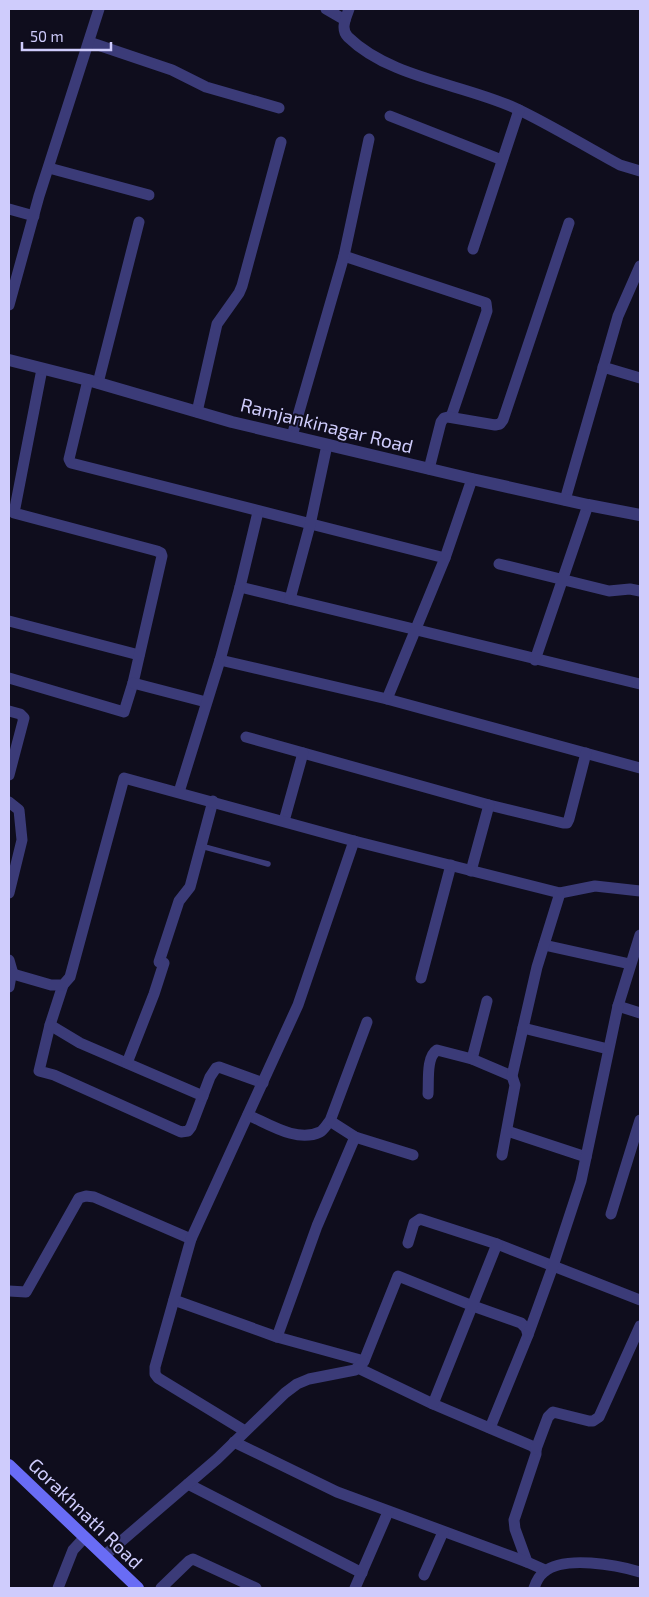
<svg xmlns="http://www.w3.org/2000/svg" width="649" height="1597" viewBox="0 0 649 1597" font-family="'Exo 2',sans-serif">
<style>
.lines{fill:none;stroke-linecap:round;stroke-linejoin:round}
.service{stroke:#3b3b78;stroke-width:5.5}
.minor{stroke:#3b3b78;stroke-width:11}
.tertiary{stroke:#3b3b78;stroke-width:12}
.secondary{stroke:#696cf5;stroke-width:12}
.labels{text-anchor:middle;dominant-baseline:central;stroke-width:4;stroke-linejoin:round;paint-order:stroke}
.street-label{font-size:19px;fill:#cfccfc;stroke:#0f0d1d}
</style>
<rect width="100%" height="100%" fill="#0f0d1d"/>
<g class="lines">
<!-- service -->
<path class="service" d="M201,846L268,864"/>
<!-- minor -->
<g class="minor">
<path d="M326,9L345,20"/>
<path d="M349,9C346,18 340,29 348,37C390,78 463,84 515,108C547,123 578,142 609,159L620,165L640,171"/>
<path d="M89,42L172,70L206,87L279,108"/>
<path d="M390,116L502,160"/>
<path d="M49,168L149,195"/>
<path d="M9,209L34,216"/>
<path d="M473,249L519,110"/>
<path d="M344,256L486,303L487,311L451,417"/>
<path d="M9,305L39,196L99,9"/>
<path d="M603,367L640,378"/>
<path d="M88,380L69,459L71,463L445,558"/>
<path d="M98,383L139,222"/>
<path d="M197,412L217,324L239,293L242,286L281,142"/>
<path d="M292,436L344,256L369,139"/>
<path d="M429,469L441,422L444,418L448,417L495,425L500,424L503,420L569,223"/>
<path d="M565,500L618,316L640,266"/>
<path d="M499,564L609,591L630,589L640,591"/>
<path d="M240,587L640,684"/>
<path d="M290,599L310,525L327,445"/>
<path d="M9,621L139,655"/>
<path d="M220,660L387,699L640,768"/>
<path d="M535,660L588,505"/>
<path d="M9,678L124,712L133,683L162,556L161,553L157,551L14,513L42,369"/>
<path d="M133,683L206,702"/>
<path d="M387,699L445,558L472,479"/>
<path d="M9,711L20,714L24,718L9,775"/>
<path d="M246,737L489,805L563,823H567L569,819L586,753"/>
<path d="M179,792L220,660L240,587L258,512"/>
<path d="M9,802L19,810L22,840L9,893"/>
<path d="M284,821L303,753"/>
<path d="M471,871L489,805"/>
<path d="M544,945L630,964"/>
<path d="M9,960L13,974"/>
<path d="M159,962L179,901L190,887L213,801"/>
<path d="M421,978L451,865"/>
<path d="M63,985L50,1025L39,1071L54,1075L181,1132L188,1131L191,1127L210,1077L216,1068L219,1067L263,1083"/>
<path d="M9,987L11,976L13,974L51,985H63L70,977L124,778L354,841L560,893L595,886L640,891"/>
<path d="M618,1006L640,1013"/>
<path d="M50,1025L80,1043L203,1096"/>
<path d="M523,1028L608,1049"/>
<path d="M472,1059L487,1001"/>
<path d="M127,1063L154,994L164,963"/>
<path d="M428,1094C429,1081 426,1057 437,1050L472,1059L512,1076"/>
<path d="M248,1115C269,1124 297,1143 320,1132C324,1130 327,1124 330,1121L367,1022"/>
<path d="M330,1121L355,1137"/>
<path d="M507,1131L586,1157"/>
<path d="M413,1155L355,1137L317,1226L277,1337L364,1361L398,1276L473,1306L521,1323L526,1328L528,1335L490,1428"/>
<path d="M502,1155L515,1085L512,1076L523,1028L537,967L560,893"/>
<path d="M611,1214L640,1120"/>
<path d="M408,1243L414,1223L420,1219L497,1244L640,1300"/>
<path d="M9,1291L26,1292L79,1198L86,1196L94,1197L191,1239"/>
<path d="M174,1300L277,1337"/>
<path d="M528,1335L553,1266L581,1181L618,1006L640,935"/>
<path d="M358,1368L433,1404L532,1446L536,1449V1454L514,1520L515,1529L527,1562"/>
<path d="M433,1404L497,1244"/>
<path d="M245,1431L158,1378L155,1374V1367L191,1239L298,1005L354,841"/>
<path d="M234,1442L337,1492L527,1562L545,1570"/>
<path d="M536,1449L548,1417L553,1412L589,1421H593L599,1417L640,1326"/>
<path d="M188,1484L362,1573"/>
<path d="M104,1556L217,1459L285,1393L297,1384L309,1379L355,1370L364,1361"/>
<path d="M424,1575L443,1532"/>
<path d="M58,1588L73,1550L85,1537"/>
<path d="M161,1588L189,1561L193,1559L256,1588"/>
<path d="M355,1588L388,1512"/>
<path d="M534,1588C536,1582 539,1576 544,1572C564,1555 617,1565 640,1572"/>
</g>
<!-- tertiary -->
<path class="tertiary" d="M9,360L88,380L232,422L472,479L588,505L640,515"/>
<!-- secondary -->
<path class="secondary" d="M9,1465L138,1588"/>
</g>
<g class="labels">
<!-- street labels -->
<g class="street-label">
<text transform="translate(327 425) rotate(14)">Ramjankinagar Road</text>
<text transform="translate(86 1513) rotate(44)">Gorakhnath Road</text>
</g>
</g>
<!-- border -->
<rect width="649" height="1597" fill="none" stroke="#cfccfc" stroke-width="20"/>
<!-- scale -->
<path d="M22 42v8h89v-8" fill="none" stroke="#cfccfc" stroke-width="2.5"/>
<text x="30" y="42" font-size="15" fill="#cfccfc" stroke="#0f0d1d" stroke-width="4" paint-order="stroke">50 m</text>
</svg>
